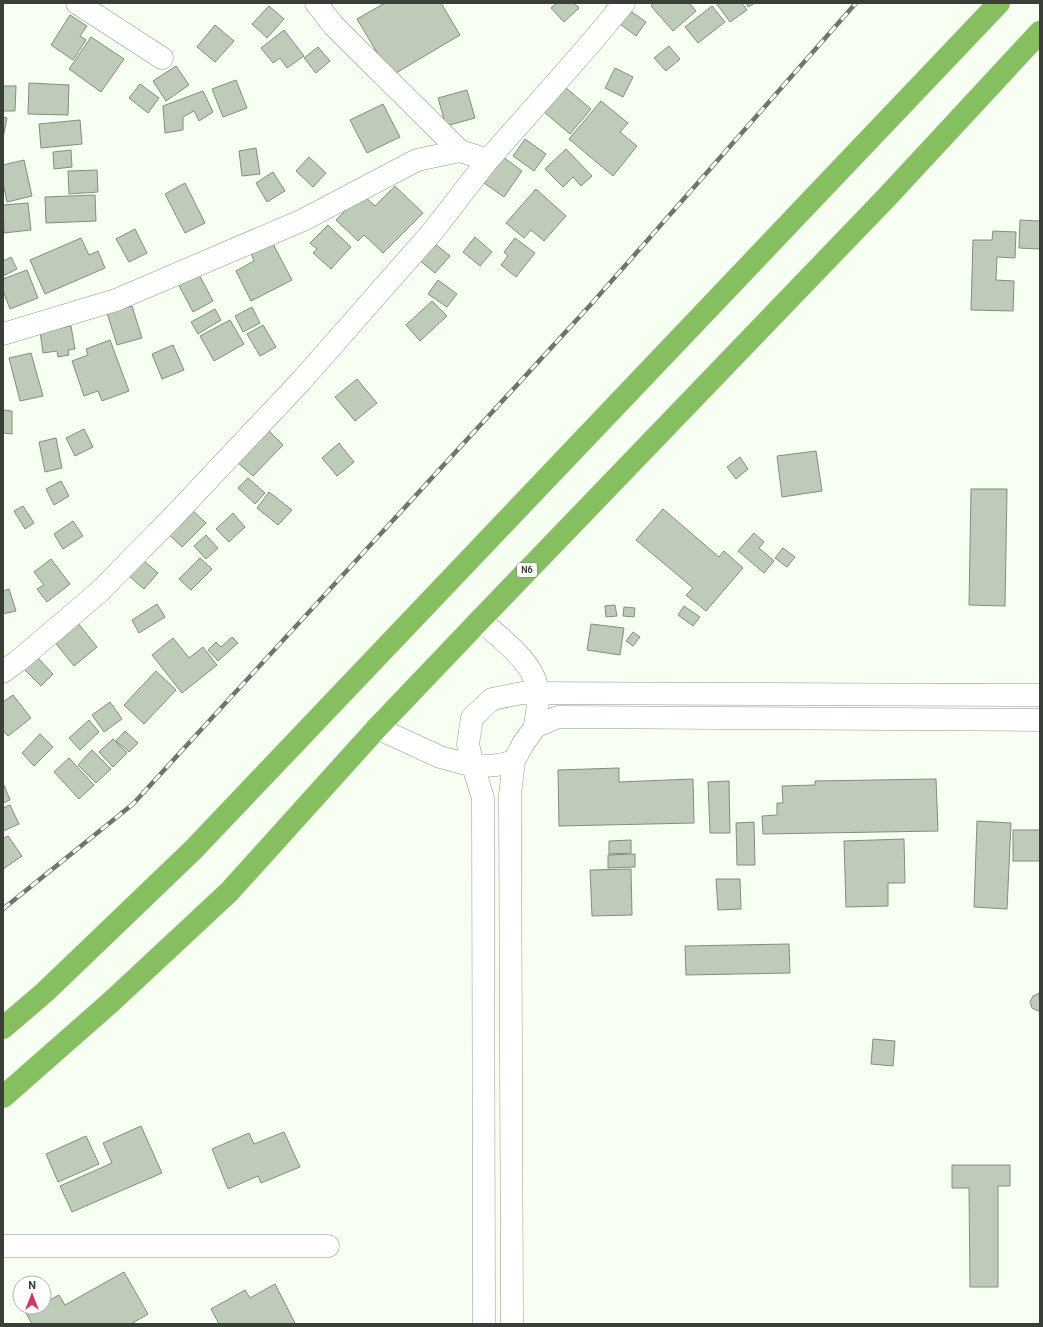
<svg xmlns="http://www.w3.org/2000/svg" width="1043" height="1327" viewBox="0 0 1043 1327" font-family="Roboto,sans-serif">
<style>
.building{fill:#bfcbb9;stroke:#828e7d}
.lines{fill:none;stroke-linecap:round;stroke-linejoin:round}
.minor-casing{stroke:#8e9a88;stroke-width:23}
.trunk-casing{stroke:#dbdcdb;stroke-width:23}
.minor{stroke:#fff;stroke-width:22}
.trunk{stroke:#86bf5f;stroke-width:22}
.rail-casing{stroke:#6f746c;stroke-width:4.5}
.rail{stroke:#fff;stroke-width:3;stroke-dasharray:9;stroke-linecap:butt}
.labels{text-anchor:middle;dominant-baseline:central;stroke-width:3;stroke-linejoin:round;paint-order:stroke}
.shield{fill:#fff;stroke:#747873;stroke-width:1}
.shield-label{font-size:9px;font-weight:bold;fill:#393e37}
</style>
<rect width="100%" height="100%" fill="#f7fff3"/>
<!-- building -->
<g class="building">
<path d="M385,3H441L460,35L391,76L357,19Z"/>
<path d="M557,3H574L579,8L564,22L551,8Z"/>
<path d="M654,3H689L696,11L673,31L651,6Z"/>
<path d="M716,3H742L747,10L730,22Z"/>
<path d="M746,3H755L748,7Z"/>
<path d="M269,6L284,19L267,38L252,24Z"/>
<path d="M712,6L725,22L698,43L685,27Z"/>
<path d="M626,8L646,22L636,36L616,21Z"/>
<path d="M70,15L87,26L80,36L86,40L73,60L51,45Z"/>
<path d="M215,25L234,41L215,62L197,47Z"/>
<path d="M284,30L304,56L287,68L280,58L273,63L261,48Z"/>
<path d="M91,37L124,59L101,92L69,69Z"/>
<path d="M669,46L680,59L666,71L654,58Z"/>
<path d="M318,47L330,61L316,73L304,58Z"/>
<path d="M176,66L189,85L166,101L153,81Z"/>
<path d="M615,68L633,77L623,97L605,88Z"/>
<path d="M236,80L247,108L223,117L212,89Z"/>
<path d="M29,83L69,85L68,115L28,114Z"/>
<path d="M140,84L159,98L148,113L129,98Z"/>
<path d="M3,86H16L15,111H3Z"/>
<path d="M566,88L591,109L570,134L538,107Z"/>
<path d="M467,90L475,118L446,126L438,98Z"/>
<path d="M203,91L213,112L199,121L194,111L183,117V130L165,133L163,106Z"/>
<path d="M601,101L628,123L620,132L637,146L613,176L569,139Z"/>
<path d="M383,104L400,137L367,153L350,120Z"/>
<path d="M3,117L7,118L3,138Z"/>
<path d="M80,120L82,144L41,148L39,124Z"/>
<path d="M525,139L546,154L534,171L513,156Z"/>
<path d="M256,148L260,174L242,176L239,151Z"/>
<path d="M566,149L592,176L581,186L573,177L563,187L545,169Z"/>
<path d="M71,150L72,167L54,169L53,152Z"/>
<path d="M309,157L326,173L313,187L296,171Z"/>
<path d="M503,157L522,171L504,197L484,183Z"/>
<path d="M24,160L32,196L7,202L3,183V165Z"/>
<path d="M97,170L98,192L69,194L68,171Z"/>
<path d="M273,172L285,191L267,202L256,183Z"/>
<path d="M185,183L205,223L185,233L165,194Z"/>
<path d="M395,186L423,213L383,253L364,235L358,241L336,220L362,194L375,206Z"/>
<path d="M536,189L566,216L544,241L531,230L524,238L506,223Z"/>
<path d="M95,195L96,221L46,223L45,197Z"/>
<path d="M28,203L31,230L4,233L3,205Z"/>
<path d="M1020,220L1040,221V249L1019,248Z"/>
<path d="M328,225L351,247L331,269L313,253L317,249L310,243Z"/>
<path d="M135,229L147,253L129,262L116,239Z"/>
<path d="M993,231L1016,232L1015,258L997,257L996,280L1014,281L1013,311L971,310L973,240H992Z"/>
<path d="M475,237L492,252L480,266L463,252Z"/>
<path d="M81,238L89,255L98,251L105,268L45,294L30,260Z"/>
<path d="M428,238L450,256L435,273L413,255Z"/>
<path d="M515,238L535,253L516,277L501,265L508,256L504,252Z"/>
<path d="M272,242L292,280L251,301L236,271L254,261L251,253Z"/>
<path d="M11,257L17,269L3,276V261Z"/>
<path d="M196,269L213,301L193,312L176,280Z"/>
<path d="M27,270L38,298L10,309L3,291V279Z"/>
<path d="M438,280L457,294L447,307L428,294Z"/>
<path d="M432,301L447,316L420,341L406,325Z"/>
<path d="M132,306L142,338L117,345L107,313Z"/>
<path d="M252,307L260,323L243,332L235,316Z"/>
<path d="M215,309L221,320L198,334L191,322Z"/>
<path d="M230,320L244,344L214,361L200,336Z"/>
<path d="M263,325L276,347L260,356L247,334Z"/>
<path d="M71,326L75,349L68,350L69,355L58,357L57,351L43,353L40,331Z"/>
<path d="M110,340L129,391L102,401L98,391L84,396L72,361L88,355L86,349Z"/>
<path d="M173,345L184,370L162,379L152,354Z"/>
<path d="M31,353L43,396L20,401L9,358Z"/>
<path d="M357,379L377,403L355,421L335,397Z"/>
<path d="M3,410L12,411V434L3,433Z"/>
<path d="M84,429L93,447L75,456L66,438Z"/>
<path d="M268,430L283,445L253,476L237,462Z"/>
<path d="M56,438L62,468L45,472L39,442Z"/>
<path d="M339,443L354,462L337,476L322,458Z"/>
<path d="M816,451L822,491L782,497L777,456Z"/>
<path d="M740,457L748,469L736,479L727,467Z"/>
<path d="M248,478L265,493L255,504L238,488Z"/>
<path d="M61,481L69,496L54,505L46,489Z"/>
<path d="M971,489H1007L1005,606L969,605Z"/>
<path d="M269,492L292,510L278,525L257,508Z"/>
<path d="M23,506L34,523L25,529L14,511Z"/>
<path d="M189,507L206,523L182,547L165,531Z"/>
<path d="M663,509L719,557L724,551L743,568L706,611L686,595L693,588L636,540Z"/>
<path d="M233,513L245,527L229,542L216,529Z"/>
<path d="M73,521L83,536L63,549L54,534Z"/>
<path d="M754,533L764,542L759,548L774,561L764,573L738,551Z"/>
<path d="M206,535L218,548L206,559L194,546Z"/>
<path d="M783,548L795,557L787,567L775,558Z"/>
<path d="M200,558L212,569L191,590L179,579Z"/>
<path d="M51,559L70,584L47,602L37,589L44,585L34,572Z"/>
<path d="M143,560L158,573L144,589L129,576Z"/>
<path d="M9,589L16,611L3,614V591Z"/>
<path d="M157,604L165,617L139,633L132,620Z"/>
<path d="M615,605L617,616L606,617L605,606Z"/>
<path d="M684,606L700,617L693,626L678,615Z"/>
<path d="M624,607L635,608L634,617L623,616Z"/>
<path d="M77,622L97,647L74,666L54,641Z"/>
<path d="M591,624L624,628L620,655L587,650Z"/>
<path d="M633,632L640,637L633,646L626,641Z"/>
<path d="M232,637L238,643L218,661L208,650L216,642L221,647Z"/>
<path d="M173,638L189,658L203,647L217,665L182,693L152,655Z"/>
<path d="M36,656L53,674L41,686L23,668Z"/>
<path d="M156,671L176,690L144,724L124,705Z"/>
<path d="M13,695L31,718L8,736L3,730V702Z"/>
<path d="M110,702L122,719L104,732L92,715Z"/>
<path d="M89,720L99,732L80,750L69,738Z"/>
<path d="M125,731L138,743L129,752L116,741Z"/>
<path d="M40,734L53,747L34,766L22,753Z"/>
<path d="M113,739L127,753L113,767L99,752Z"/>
<path d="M92,750L111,769L96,783L78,765Z"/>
<path d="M69,758L94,785L79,799L54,772Z"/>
<path d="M619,768V782L693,779L694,823L559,826L558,770Z"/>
<path d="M936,779L938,831L763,834L762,816L777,815V803H783L782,786L815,785V781Z"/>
<path d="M729,781L730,833H710L708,782Z"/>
<path d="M4,785L10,800L3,803V786Z"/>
<path d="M10,805L19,824L3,831V808Z"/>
<path d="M977,821L1011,823L1007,909L974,907Z"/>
<path d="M754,822L755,865H737L736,823Z"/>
<rect x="1013" y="830" width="27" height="31"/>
<path d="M8,836L22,856L3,869V839Z"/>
<path d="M904,839L905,883H888V906L846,907L844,841Z"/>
<path d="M631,840V853L609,854V841Z"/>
<path d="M635,854V867L608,868V855Z"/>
<path d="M631,869L632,915L592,916L590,870Z"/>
<path d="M716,879H740L741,909L718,910Z"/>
<path d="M789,944L790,973L686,975L685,946Z"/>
<path d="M1039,993L1040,1011H1038L1032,1008L1030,1002L1033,996Z"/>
<path d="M873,1039L895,1041L893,1066L871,1064Z"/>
<path d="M141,1126L162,1173L72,1212L60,1186L112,1163L103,1143Z"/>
<path d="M284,1132L300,1167L261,1183L258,1176L228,1189L212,1149L249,1133L254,1144Z"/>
<path d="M86,1136L99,1164L58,1182L46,1154Z"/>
<path d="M952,1165H1010V1186H998V1287H970L969,1188H952Z"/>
<path d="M124,1272L148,1314L131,1324H32L26,1313L37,1307H44V1303L59,1295L65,1305Z"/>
<path d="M275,1284L295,1323L293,1324H219L211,1309L245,1290L250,1298Z"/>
</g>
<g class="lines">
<defs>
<g id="minor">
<path d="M77,3L162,58"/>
<path d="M316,3L334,26L460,151"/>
<path d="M3,334L116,300L303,220L417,160L460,151L488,160"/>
<path d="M480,620C500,638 536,663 538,693C539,704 536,716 535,727"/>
<path d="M3,672L18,661L98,593L171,519L302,380L433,231L488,160L591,43L624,3"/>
<path d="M377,728L440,757L473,766L483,798L484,1324"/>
<path d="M514,761C500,766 488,766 473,766L468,744L472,718L492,699L522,693L1040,695"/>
<path d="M3,1246H328"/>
<path d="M512,1324L510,795L514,761L523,744L535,727L558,717L1040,720"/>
</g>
<g id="trunk">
<path d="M3,1028L45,992L193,850L999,3"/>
<path d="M3,1097L111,1002L229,892L377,728L480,620L887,197L1040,32"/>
</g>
</defs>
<!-- minor casing -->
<use href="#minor" class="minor-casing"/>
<!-- trunk casing -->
<use href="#trunk" class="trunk-casing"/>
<!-- minor -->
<use href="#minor" class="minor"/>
<!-- trunk -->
<use href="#trunk" class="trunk"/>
<defs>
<path id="rail" d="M3,909L133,804L594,301L856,3"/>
</defs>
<!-- rail casing -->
<use href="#rail" class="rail-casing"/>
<!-- rail -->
<use href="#rail" class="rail"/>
</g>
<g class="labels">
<!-- shield labels -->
<rect class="shield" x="517" y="563" width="20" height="14" rx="3"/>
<g class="shield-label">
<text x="527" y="570">N6</text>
</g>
</g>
<!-- border -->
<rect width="1043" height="1327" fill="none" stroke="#393e37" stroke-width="8"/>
<!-- north arrow -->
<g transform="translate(32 1295)"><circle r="19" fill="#ffffff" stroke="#b0b2af"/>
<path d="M0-3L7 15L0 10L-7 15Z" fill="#cb3d69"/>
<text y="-6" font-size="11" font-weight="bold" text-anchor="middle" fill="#393e37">N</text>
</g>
</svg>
